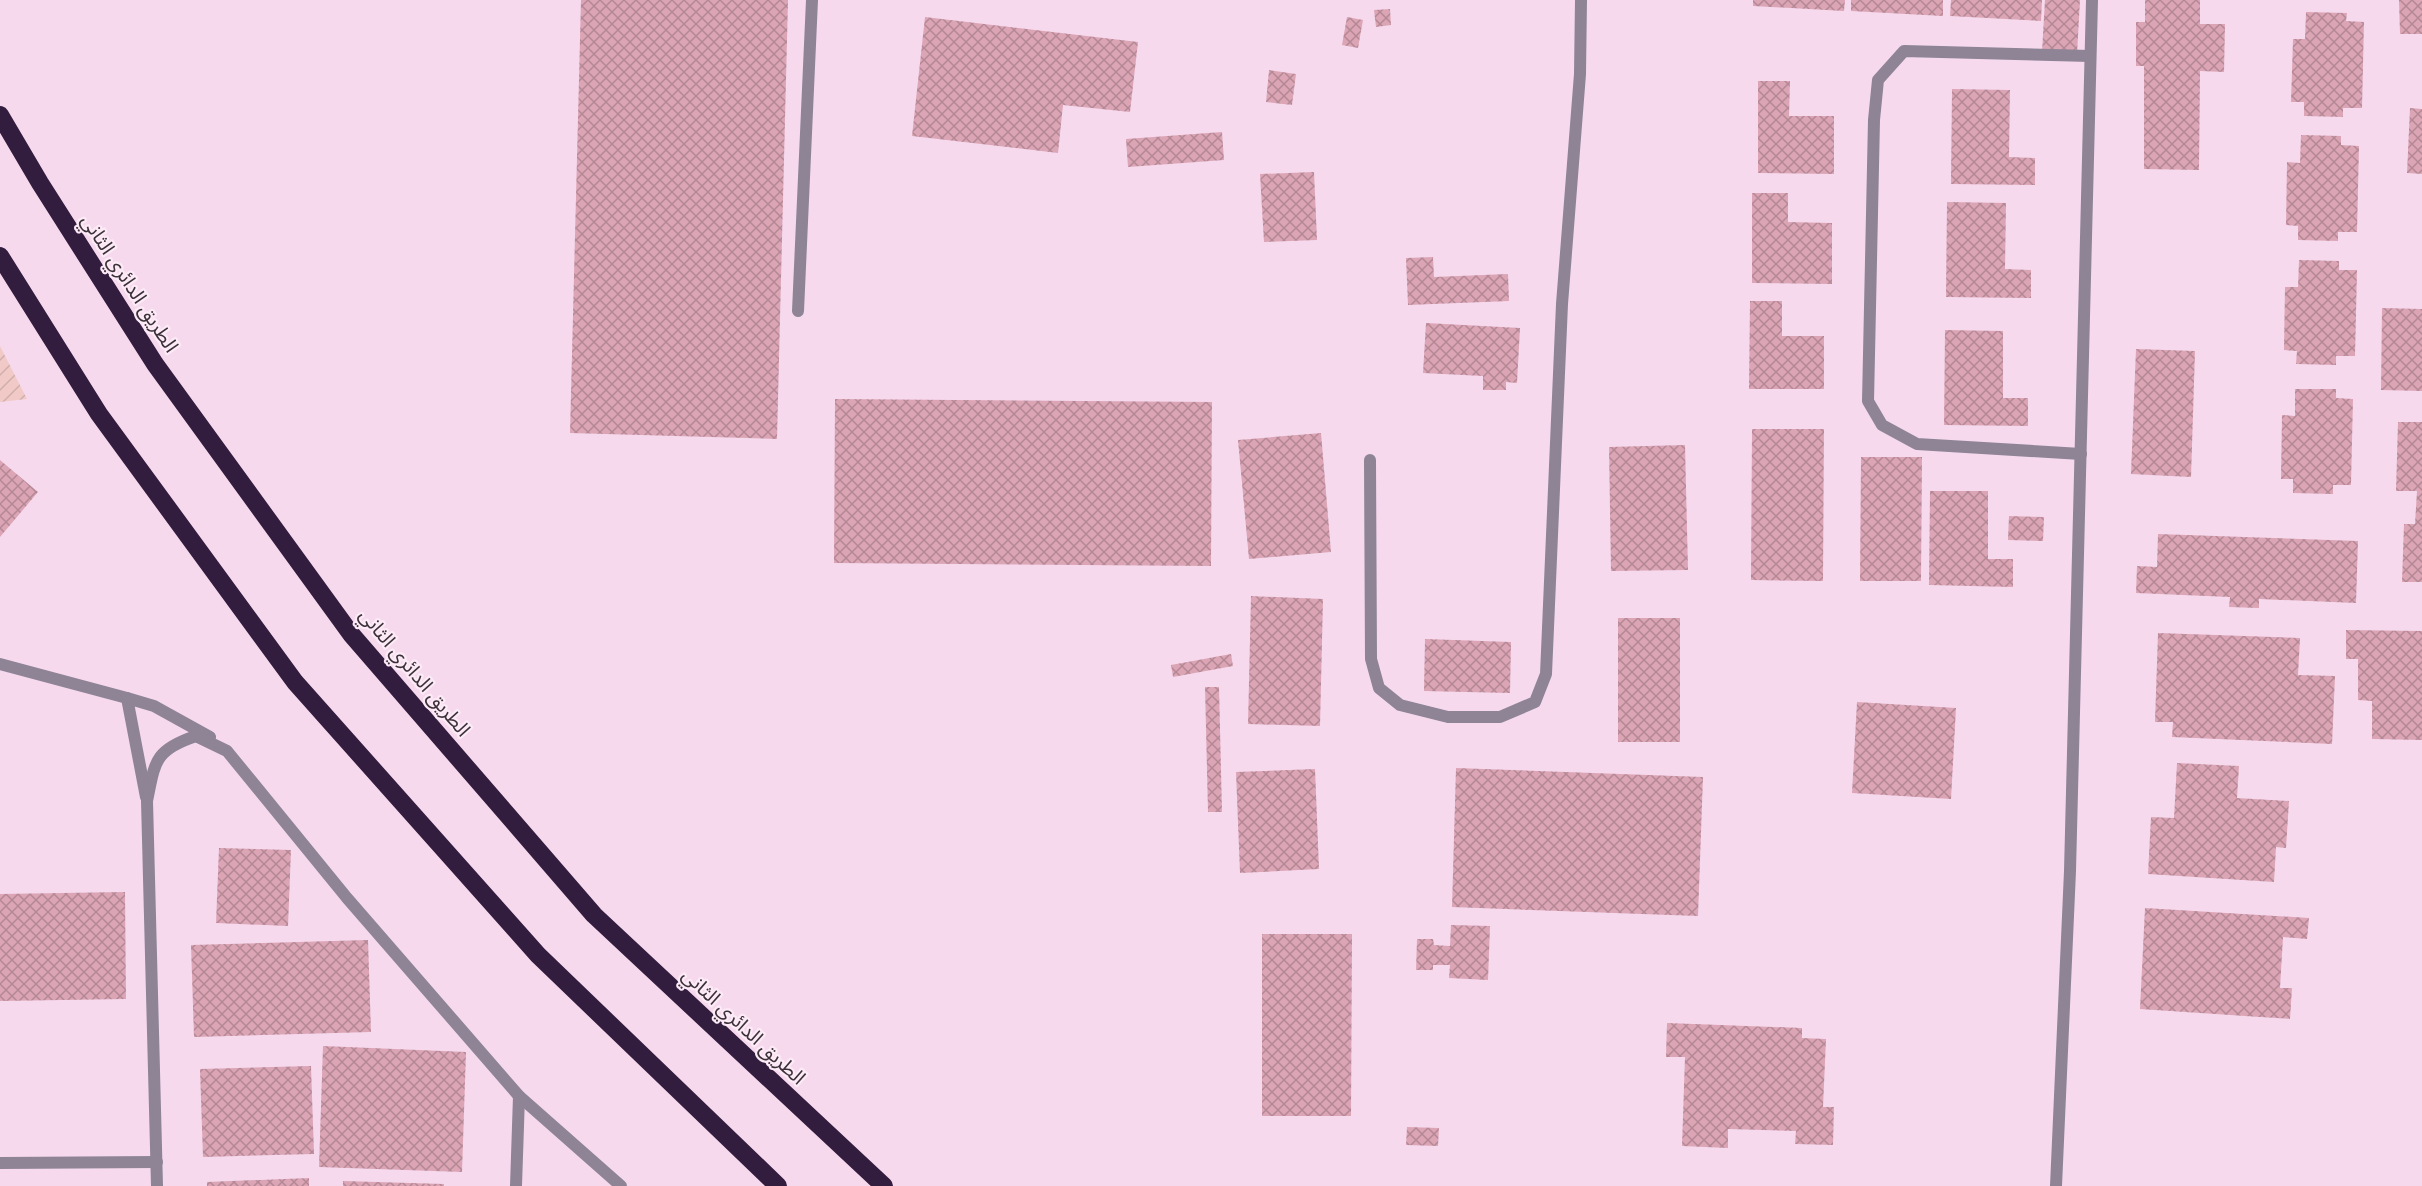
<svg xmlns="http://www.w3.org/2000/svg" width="2422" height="1186" viewBox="0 0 2422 1186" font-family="'Source Serif 4','Noto Sans Arabic',serif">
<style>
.garden{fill:url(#garden-furrows)}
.building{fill:url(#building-cross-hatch)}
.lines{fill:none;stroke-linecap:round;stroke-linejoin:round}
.lane{stroke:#8e8496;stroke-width:12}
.street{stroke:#8e8496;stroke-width:12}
.highway{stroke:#321d3f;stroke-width:18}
.labels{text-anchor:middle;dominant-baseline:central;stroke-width:4.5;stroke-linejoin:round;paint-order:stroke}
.street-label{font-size:20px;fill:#3c3139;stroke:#fceaf7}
</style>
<defs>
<pattern id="garden-furrows" width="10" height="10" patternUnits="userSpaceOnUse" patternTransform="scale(1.5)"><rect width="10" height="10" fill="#f1cac7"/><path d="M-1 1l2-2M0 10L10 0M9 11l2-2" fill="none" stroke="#d0aeac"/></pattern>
<pattern id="building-cross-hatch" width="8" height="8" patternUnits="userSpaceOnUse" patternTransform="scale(1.5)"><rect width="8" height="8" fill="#dca5b5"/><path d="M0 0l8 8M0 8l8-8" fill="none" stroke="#b48794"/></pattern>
</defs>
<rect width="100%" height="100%" fill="#f7d9ee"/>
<!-- garden -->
<path class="garden" d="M0,346L27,399L0,402Z"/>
<!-- building -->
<g class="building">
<path d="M581,0H788L777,439L570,433Z"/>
<path d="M1753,0H1845L1844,11L1753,6Z"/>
<path d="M1851,0H1943V16L1851,11Z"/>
<path d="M1951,0H2042L2041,21L1950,16Z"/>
<path d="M2045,0H2080L2077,54L2042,52Z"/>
<path d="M2145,0H2200V24H2225L2224,72L2200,71L2199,170L2144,169V66H2136V22H2145Z"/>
<path d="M2399,0H2422V34H2400Z"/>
<path d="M1390,9L1391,25L1376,27L1374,10Z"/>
<path d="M2306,12L2347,13L2346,21L2364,22L2362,108H2343V117L2304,116V102H2291L2293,39H2305Z"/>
<path d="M925,17L1138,42L1130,112L1063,105L1058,153L912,136Z"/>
<path d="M1347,17L1363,20L1358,48L1342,45Z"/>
<path d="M1269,70L1296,74L1292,105L1266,102Z"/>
<path d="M1758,81H1790L1789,116H1834V174L1758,173Z"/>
<path d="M1952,89L2010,90L2009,157L2035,158V185L1951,184Z"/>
<path d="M2410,108L2422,109V174L2407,173Z"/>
<path d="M1222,132L1224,160L1128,167L1126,139Z"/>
<path d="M2301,135L2341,136V145L2359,146L2357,232H2338V241L2298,240V226L2286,225L2287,162L2300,163Z"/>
<path d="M1314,172L1317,240L1264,242L1260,174Z"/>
<path d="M1752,193H1788V222L1832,223V284L1752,283Z"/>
<path d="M1947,202L2006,203L2005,269L2031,270V298L1946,297Z"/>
<path d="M1433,257L1434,277L1508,274L1509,301L1408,305L1406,258Z"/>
<path d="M2299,260L2339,261V270H2357L2355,356H2336V365L2296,364L2297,351L2284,350L2285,287H2298Z"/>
<path d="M1750,301H1782V336H1824V389H1749Z"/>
<path d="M2382,308L2422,309V391L2381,390Z"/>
<path d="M1426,323L1520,328L1517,383L1506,382V390H1483V376L1423,373Z"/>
<path d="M1945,330L2003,331V398H2028V426L1944,425Z"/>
<path d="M2136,349L2195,351L2191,477L2131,474Z"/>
<path d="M2295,389H2336V398L2353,399L2351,485H2333V494L2293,493V479H2281L2282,415L2295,416Z"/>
<path d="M835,399L1212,402L1211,566L834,563Z"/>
<path d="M2398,422H2422V582H2402L2404,524H2415L2417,491H2396Z"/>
<path d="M1752,429H1824L1823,581L1751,580Z"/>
<path d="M1321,433L1331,552L1249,559L1238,440Z"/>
<path d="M1685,445L1688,570L1611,571L1609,447Z"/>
<path d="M1861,457H1922L1921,581H1860Z"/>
<path d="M0,460L38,492L0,537Z"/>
<path d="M1930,491H1988V559H2013V587L1929,585Z"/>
<path d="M2009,516L2044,517L2043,541L2008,540Z"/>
<path d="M2158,534L2358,541L2356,603L2259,599V608L2229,607L2230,597L2136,593L2137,566L2157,567Z"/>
<path d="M1251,596L1323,599L1320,726L1248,724Z"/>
<rect x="1618" y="618" width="62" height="124"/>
<path d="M2346,630L2422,631V740L2372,739V701L2358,700V659H2346Z"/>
<path d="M2158,633L2300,638L2298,675L2335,676L2332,744L2172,737L2173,722H2155Z"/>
<path d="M1425,639L1511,642L1510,693L1424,691Z"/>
<path d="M1231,654L1233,666L1173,677L1171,665Z"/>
<path d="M1205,687H1219L1222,812H1208Z"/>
<path d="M1857,702L1956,708L1951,799L1852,793Z"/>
<path d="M2177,763L2239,766L2237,798L2289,801L2286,848L2276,847L2274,882L2148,874L2151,817L2174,818Z"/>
<path d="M1456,768L1703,777L1698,916L1452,907Z"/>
<path d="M1315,769L1319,869L1240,873L1236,772Z"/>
<path d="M219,848L291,850L288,926L216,923Z"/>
<path d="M125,892L126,999L0,1001V894Z"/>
<path d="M2145,908L2309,918L2307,939L2283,937L2280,988H2292L2290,1019L2140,1009Z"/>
<path d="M1451,925L1490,926L1488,980L1449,978L1450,965H1433V970H1416L1417,939H1433L1434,945L1450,946Z"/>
<path d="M1262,934H1352L1351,1116H1262Z"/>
<path d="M368,940L371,1032L194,1037L191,945Z"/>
<path d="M1667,1023L1802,1028V1038L1826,1039L1823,1107H1834L1833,1145L1795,1144L1796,1131L1728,1129V1148L1682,1146L1685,1057H1666Z"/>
<path d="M323,1046L466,1052L462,1172L319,1167Z"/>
<path d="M311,1066L314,1154L203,1157L200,1069Z"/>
<path d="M1407,1127L1439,1128L1438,1146L1406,1145Z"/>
<path d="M309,1178V1186H207V1182Z"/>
<path d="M343,1181L444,1184V1186H343Z"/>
</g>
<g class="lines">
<!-- lane -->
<path class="lane" d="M0,664L127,698"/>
<!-- street -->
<g class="street">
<path d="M798,311L812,0"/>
<path d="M2081,454L1917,444L1882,425L1868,401L1874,120L1878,80L1904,51L2090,56"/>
<path d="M1370,460L1371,659L1379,688L1400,705L1448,717H1500L1535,702L1546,674L1562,304L1580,74L1581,0"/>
<path d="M146,797L127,698L154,706L210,737"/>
<path d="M0,1163L157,1162"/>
<path d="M157,1186L147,801C155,762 154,750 196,736L227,751L347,898L519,1096L621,1186"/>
<path d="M516,1186L519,1096"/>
<path d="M2056,1186L2070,871L2092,0"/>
</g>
<!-- highway -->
<g class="highway">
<path d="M0,115L40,183L155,364L351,634L594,915L884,1186"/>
<path d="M0,256L99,414L295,682L538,955L778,1186"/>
</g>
</g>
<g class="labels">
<!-- street labels -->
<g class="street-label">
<text transform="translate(130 283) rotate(57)">الطريق الدائري الثاني</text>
<text transform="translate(415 672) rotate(50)">الطريق الدائري الثاني</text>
<text transform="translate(744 1026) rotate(43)">الطريق الدائري الثاني</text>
</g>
</g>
</svg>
